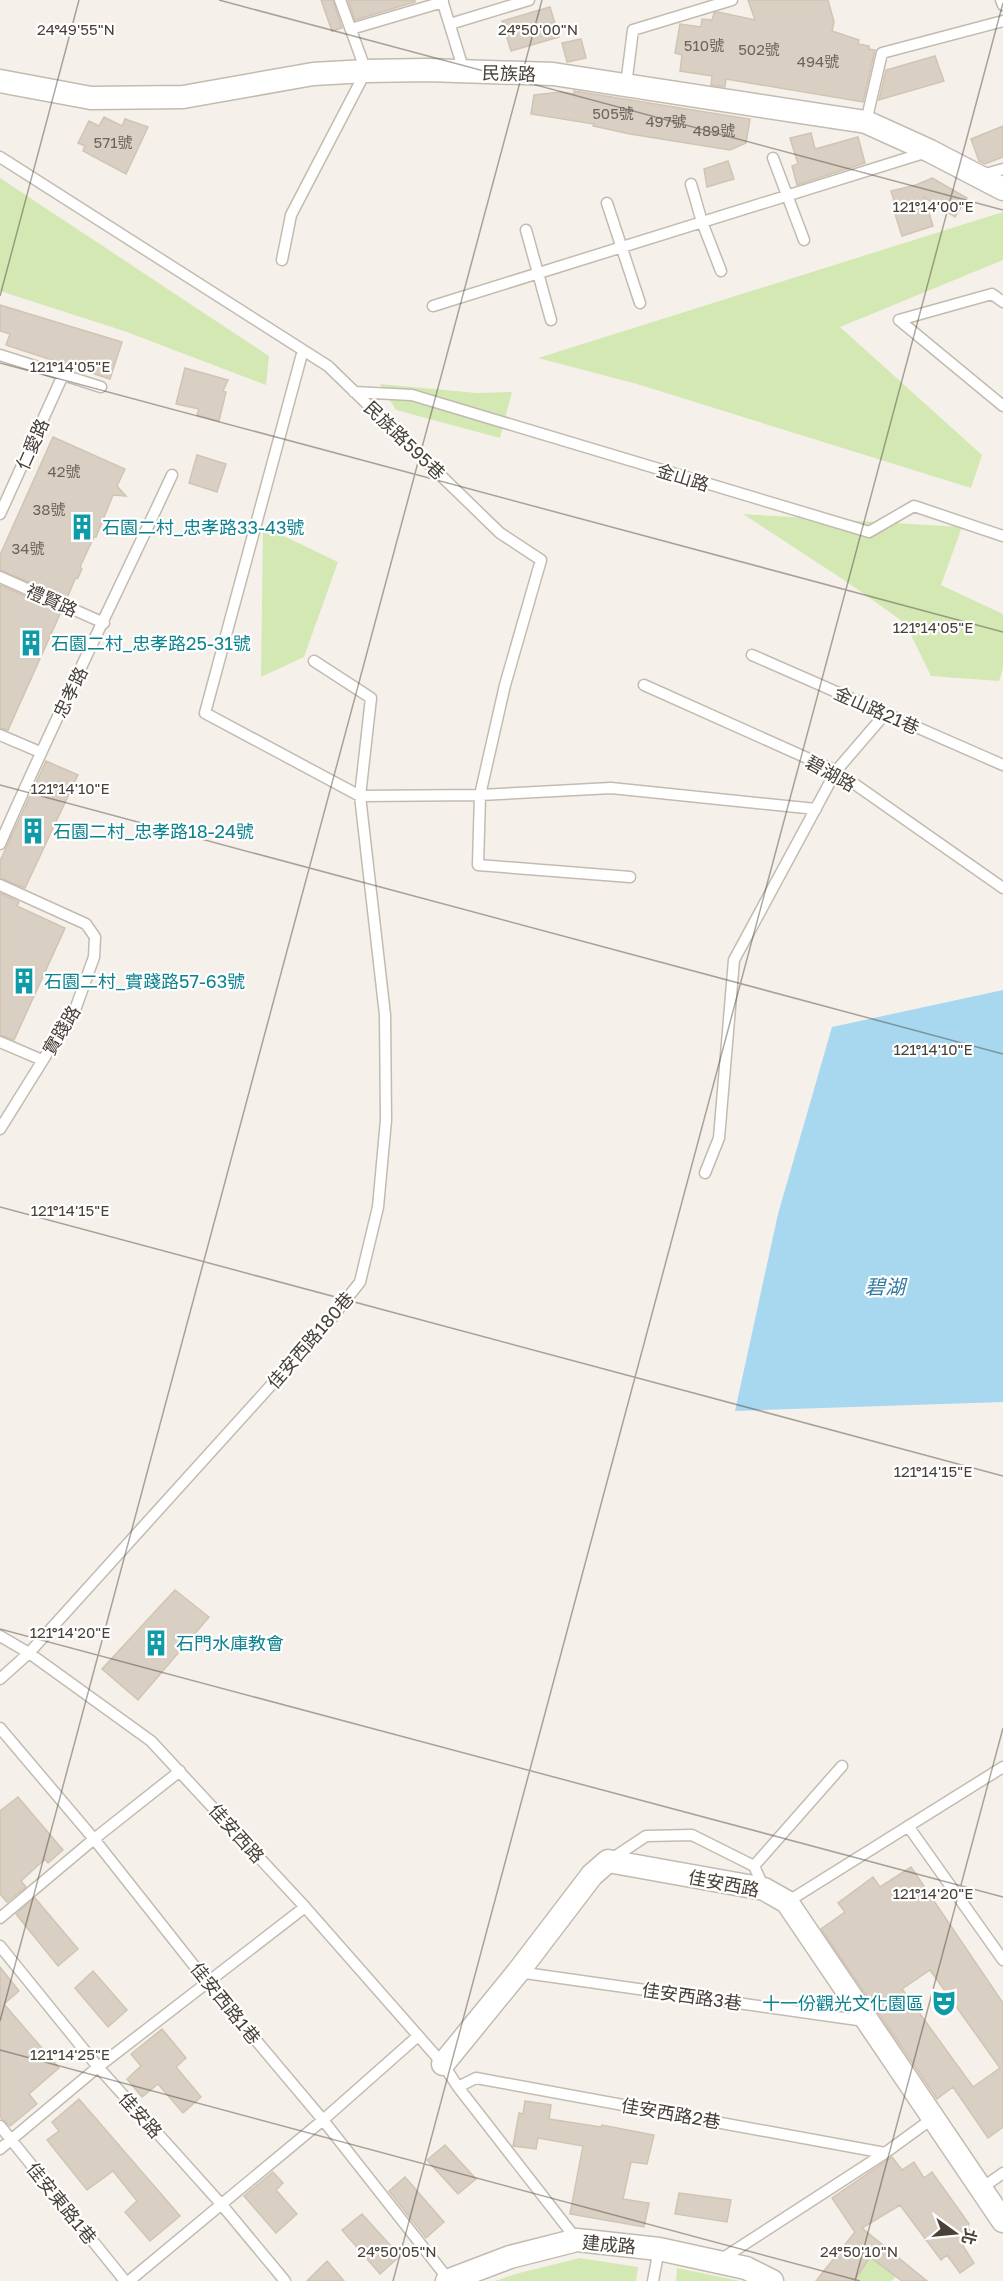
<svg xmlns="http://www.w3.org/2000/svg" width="1003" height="2281" viewBox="0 0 1003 2281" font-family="'Golos Text','Noto Sans TC',sans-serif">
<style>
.green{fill:#d4e8b4}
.water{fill:#a8d7f0}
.building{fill:#d9cfc3;stroke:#d1c4b3;stroke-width:1.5;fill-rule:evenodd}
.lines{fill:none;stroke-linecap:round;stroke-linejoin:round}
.service-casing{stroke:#c3bbb0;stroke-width:13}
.minor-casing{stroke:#c3bbb0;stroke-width:25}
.service{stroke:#fff;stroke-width:10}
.minor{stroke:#fff;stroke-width:22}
.ticks{fill:none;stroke:#494138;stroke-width:1.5;stroke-opacity:0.45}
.labels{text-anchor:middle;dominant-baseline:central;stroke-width:4.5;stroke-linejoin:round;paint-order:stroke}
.number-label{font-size:15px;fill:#6d645b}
.street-label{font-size:18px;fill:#494138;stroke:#fff}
.culture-label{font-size:18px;fill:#0d838f;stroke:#fff;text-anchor:start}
.water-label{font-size:20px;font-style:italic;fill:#2f79a4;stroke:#fff}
.ticks-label{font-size:15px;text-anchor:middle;fill:#494138;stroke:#fff;stroke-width:4.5;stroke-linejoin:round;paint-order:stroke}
</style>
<rect width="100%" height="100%" fill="#f5f1ea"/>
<path class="green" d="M0,178L269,356L266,385L124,331L0,291Z
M1003,212V260L840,327L982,455L971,488L637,384L538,358Z
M380,384L477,393L512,392L500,438L396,410Z
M743,514L962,527L941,585L1003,614V668L999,681L931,676L905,623L847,582Z
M263,526L338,562L304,657L261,677Z
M870,2257L896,2276L892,2281H854Z
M580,2258L638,2267L636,2281H495L515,2274Z
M677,2268L740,2281H676Z"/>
<path class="water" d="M1003,990V1402L735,1411L778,1214L832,1027Z"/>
<path class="building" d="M321,0H333L342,28L332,31Z
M348,0H415V2L355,20Z
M748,0H828L834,22L832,31L859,40L858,44L869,46V49L875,50L863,102L726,79L725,87L711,85L712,76L680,71L682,55L675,53L680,24L701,27L702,19L712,20L714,13L718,12L755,20Z
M550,7L559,37L511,51L502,21Z
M581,39L586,58L567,62L562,43Z
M935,56L944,81L879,100L886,70Z
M574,91L750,119L746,143L730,150L630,134L593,126L594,124L531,114L534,95L561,92L575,94Z
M104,117L122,126L125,119L148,127L126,174L83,151L85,146L78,143L89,121L99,126Z
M1003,126V157L985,164L979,161L971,139Z
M811,133L815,149L858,137L865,163L797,185L792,166L798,164L790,138Z
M728,161L734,179L707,187L704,169Z
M932,178L967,198L955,217L924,197L933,226L902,236L895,214L898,213L891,191L916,185Z
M0,305L122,342L110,379L6,345L10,334L0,331Z
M185,368L228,380L223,391L226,392L219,421L197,415L199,409L176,404Z
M53,437L125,469L117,486L126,496L113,495L96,537H94L80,567L82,569L78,578L75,579L67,598L0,570V555Z
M197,455L226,464L217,492L189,483Z
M0,585L61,612L8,730L0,728Z
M46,761L78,775L25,888L0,878V861Z
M0,893L19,902L17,906L65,928L14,1040L0,1035Z
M175,1590L209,1617L138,1700L102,1669Z
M18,1797L63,1850L48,1863L45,1859L21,1881L26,1887L7,1902L0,1894V1811Z
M911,1867L1003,2003V2127L988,2138L953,2087L937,2099L821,1929L845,1912L838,1903L873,1877L880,1887ZM930,1970L1000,2068L973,2087L902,1989Z
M35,1898L78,1949L58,1966L16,1914Z
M0,1967L19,1991L4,2004L59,2068L29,2094L37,2104L10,2126L0,2117Z
M93,1971L127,2010L108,2027L75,1988Z
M162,2029L186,2058L176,2067L201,2097L183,2113L158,2084L142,2097L127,2079L141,2066L131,2054Z
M79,2099L180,2216L150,2241L125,2212L137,2201L113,2171L87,2190L47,2140L59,2131L52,2122Z
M525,2101L551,2105L549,2119L601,2127L602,2125L654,2135L647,2164L631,2162L623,2199L649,2203L644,2227L570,2214L583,2146L538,2138L536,2149L513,2146L519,2113L523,2114Z
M445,2145L476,2179L458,2194L427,2160Z
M892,2157L902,2170L914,2162L924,2178L932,2172L969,2224L968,2228L974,2237L963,2246L974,2263L960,2273L947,2255L941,2260L900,2205L862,2228L927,2281H902L870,2257L854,2281H816L855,2232L832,2198Z
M273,2172L283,2183L276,2190L297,2214L276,2233L244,2196Z
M405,2177L444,2222L426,2238L389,2191Z
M679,2193L731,2200L727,2222L675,2214Z
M362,2214L400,2256L380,2274L342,2230Z
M327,2261L344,2281H307Z"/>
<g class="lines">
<g class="service-casing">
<path id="service" d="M442,0L464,71
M1001,0L1003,5
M450,24L529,0
M351,29L443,2
M626,85L633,30L732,0
M866,122L882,53L1003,21
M0,157L328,366L500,533L541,560L505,685L480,795L478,865L630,877
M773,158L804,240
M982,175L1003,169
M691,184L702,222L721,271
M607,203L640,303
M526,230L551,320
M282,260L291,215L366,71L340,0
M433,306L927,152
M899,320L1003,406
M899,320L992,294L1003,302
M303,350L205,713L360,796L480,795L611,788L816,809
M0,355L101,387
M354,392L412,395L869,532L914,506L1003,536
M0,514L63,375
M0,577L104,623
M752,655L1003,765
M644,685L836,771L1003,888
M0,735L40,752
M0,844C54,720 115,598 172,475
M0,885L86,924L95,937L94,957L76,1007L0,1129
M0,1042L42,1060
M705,1173L719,1138L734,960L836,771L885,714
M0,1636L29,1653L151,1741L305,1907L443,2064L458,2087L577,2240
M0,1679L29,1653L330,1320L360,1282L378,1207L386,1120L385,1015L360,796L371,698L314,661
M0,1728L94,1839L207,1982L323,2120L449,2280
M908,1826L1003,1960
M610,1860L646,1836L692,1835L754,1866L764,1888
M754,1866L842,1766
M787,1902L1003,1767
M0,1918L94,1839L180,1771
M0,1946L98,2067L222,2205L285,2281
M518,1972L865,2021
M458,2087L476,2078L885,2153
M0,2126L125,2281
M0,2149L98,2067L305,1907
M982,2188L1003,2173
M720,2260L885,2153L933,2118
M129,2281L323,2120L418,2036
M653,2281L659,2249"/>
</g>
<g class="minor-casing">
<path id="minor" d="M0,81L91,98L183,97L313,74L366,71L427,70L553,74L866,122L930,151L1003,189
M443,2064L518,1972L592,1875L608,1861L764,1889L787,1902L1003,2221
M447,2281L510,2257L577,2240L659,2249L746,2268L772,2281"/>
</g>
<use href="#service" class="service"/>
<use href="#minor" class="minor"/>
</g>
<path class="ticks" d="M219,0L1003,210M0,296L79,0M0,363L1003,632M0,785L1003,1054M0,1207L1003,1476M0,1629L1003,1897M0,2021L542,0M0,2050L860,2281M393,2281L1003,3M855,2281L1003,1728"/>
<defs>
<g id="building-bare" transform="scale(2.07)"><path d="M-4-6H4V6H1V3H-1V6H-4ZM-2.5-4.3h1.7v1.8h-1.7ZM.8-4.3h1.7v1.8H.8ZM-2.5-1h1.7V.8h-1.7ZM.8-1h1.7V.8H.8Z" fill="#0f9aa8" stroke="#fff" stroke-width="2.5" paint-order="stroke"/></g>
<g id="theatre-bare" transform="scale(2.07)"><path d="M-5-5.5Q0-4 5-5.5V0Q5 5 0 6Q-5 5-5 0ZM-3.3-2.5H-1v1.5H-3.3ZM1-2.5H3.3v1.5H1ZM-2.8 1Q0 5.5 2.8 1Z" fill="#0f9aa8" stroke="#fff" stroke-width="2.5" paint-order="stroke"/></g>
</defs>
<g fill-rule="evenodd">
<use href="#building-bare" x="82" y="527"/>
<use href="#building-bare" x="31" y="643"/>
<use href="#building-bare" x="33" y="831"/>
<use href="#building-bare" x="24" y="981"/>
<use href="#building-bare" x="156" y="1643"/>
<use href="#theatre-bare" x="944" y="2003"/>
</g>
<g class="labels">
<g class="number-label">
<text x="704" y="45">510號</text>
<text x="759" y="49">502號</text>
<text x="818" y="61">494號</text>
<text x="613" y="113">505號</text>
<text x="666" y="121">497號</text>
<text x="714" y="130">489號</text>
<text x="113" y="142">571號</text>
<text x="64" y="471">42號</text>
<text x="49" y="509">38號</text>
<text x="28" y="548">34號</text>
</g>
<g class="street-label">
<text transform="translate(509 73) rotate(2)">民族路</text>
<text transform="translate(405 440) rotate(44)">民族路595巷</text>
<text transform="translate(32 444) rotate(-66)">仁愛路</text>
<text transform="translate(683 477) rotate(17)">金山路</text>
<text transform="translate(52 600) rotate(24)">禮賢路</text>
<text transform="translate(70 692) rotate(-64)">忠孝路</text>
<text transform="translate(877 710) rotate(24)">金山路21巷</text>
<text transform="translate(831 773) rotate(29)">碧湖路</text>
<text transform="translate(61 1030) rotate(-59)">實踐路</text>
<text transform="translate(310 1340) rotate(-49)">佳安西路180巷</text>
<text transform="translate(237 1833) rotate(48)">佳安西路</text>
<text transform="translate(724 1883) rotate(11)">佳安西路</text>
<text transform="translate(692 1996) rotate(8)">佳安西路3巷</text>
<text transform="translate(226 2003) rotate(51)">佳安西路1巷</text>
<text transform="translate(671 2113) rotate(10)">佳安西路2巷</text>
<text transform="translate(141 2115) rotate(48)">佳安路</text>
<text transform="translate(62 2203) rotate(51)">佳安東路1巷</text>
<text transform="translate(609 2244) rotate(5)">建成路</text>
</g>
<g class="culture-label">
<text x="102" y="527">石園二村_忠孝路33-43號</text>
<text x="51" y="643">石園二村_忠孝路25-31號</text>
<text x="53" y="831">石園二村_忠孝路18-24號</text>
<text x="44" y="981">石園二村_實踐路57-63號</text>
<text x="176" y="1643">石門水庫教會</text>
<text x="924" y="2003" text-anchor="end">十一份觀光文化園區</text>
</g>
<g class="water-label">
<text x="885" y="1286">碧湖</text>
</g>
</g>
<g class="ticks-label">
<text x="76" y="35">24°49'55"N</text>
<text x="538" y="35">24°50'00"N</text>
<text x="933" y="212">121°14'00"E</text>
<text x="70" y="372">121°14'05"E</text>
<text x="933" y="633">121°14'05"E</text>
<text x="70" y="794">121°14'10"E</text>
<text x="933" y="1055">121°14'10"E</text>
<text x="70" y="1216">121°14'15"E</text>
<text x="933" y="1477">121°14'15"E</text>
<text x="70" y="1638">121°14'20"E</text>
<text x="933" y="1899">121°14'20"E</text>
<text x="70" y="2060">121°14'25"E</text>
<text x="397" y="2257">24°50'05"N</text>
<text x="859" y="2257">24°50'10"N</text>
</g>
<g transform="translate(955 2233) rotate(105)" stroke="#ffffff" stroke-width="4.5" paint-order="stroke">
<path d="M0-4.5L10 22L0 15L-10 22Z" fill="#494138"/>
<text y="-9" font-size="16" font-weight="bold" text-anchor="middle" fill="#494138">北</text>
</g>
</svg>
